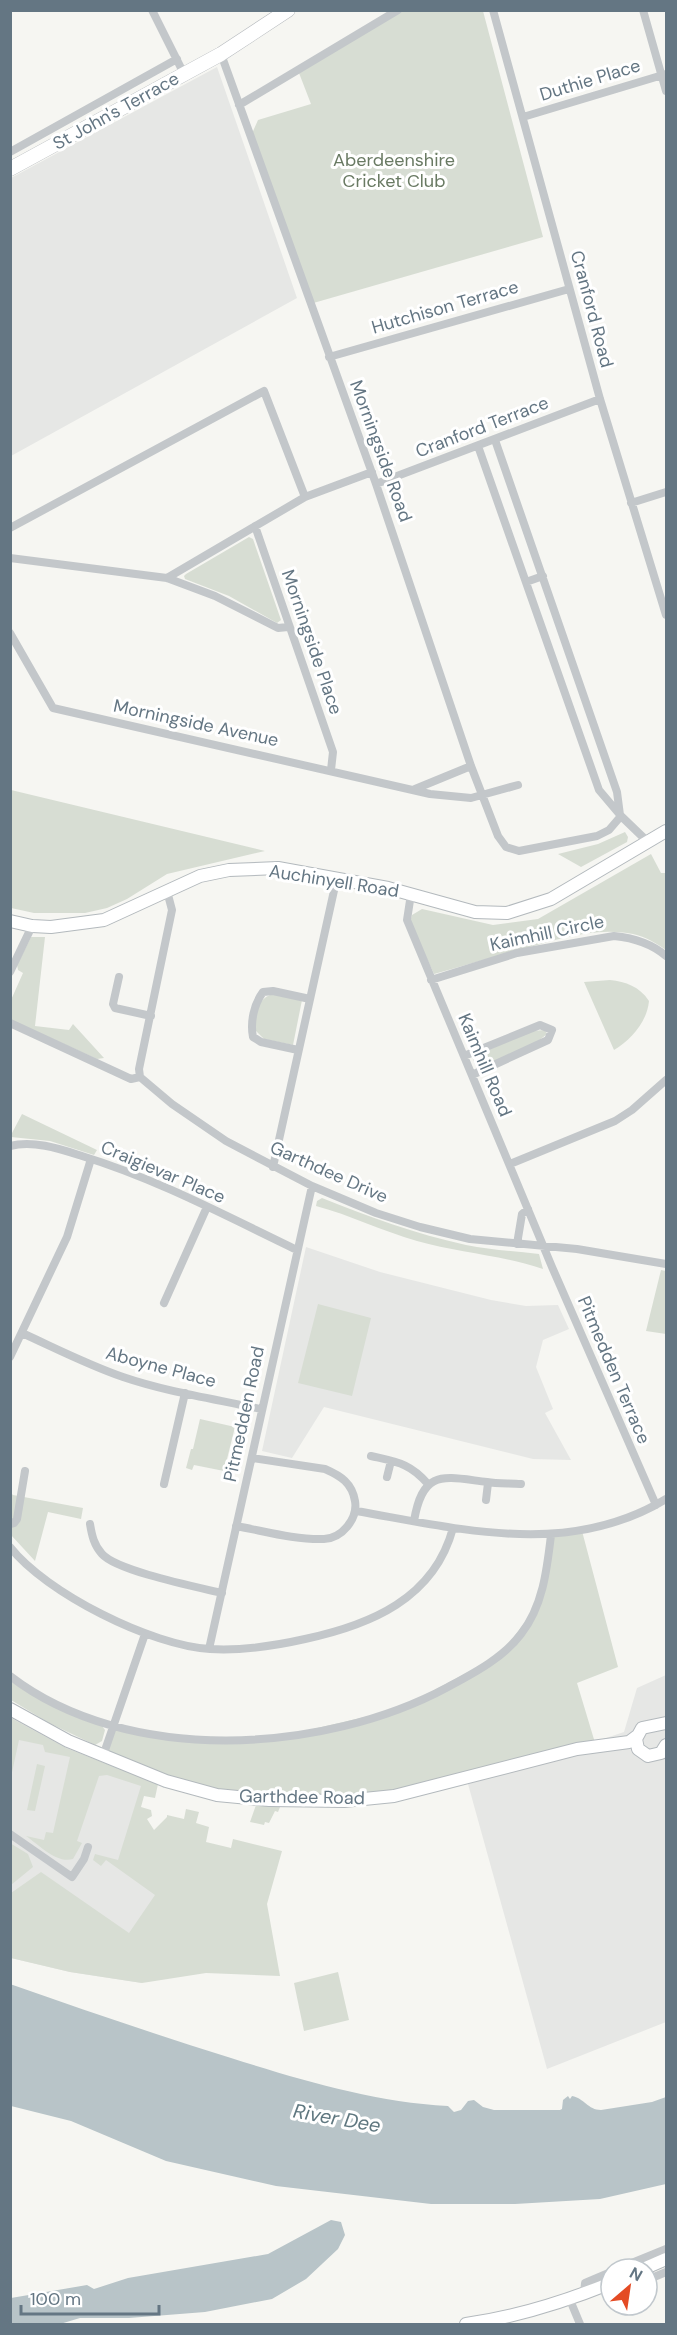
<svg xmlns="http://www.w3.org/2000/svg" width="677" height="2335" viewBox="0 0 677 2335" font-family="'DM Sans',sans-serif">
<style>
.built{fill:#e6e7e5}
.green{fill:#d7ddd3}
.water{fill:#b8c4c8}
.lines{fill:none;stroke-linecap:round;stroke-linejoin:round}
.secondary-casing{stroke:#b3b9bd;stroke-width:14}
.primary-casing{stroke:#b6babe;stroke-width:15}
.street{stroke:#c3c7ca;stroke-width:8}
.secondary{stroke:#fff;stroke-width:12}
.primary{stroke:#fff;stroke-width:14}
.labels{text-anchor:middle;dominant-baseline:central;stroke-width:6;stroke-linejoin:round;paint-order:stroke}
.street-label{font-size:18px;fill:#647683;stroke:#fff}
.park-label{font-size:18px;fill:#697a63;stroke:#fff}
.water-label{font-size:20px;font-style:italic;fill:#607880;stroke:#fff}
</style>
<rect width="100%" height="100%" fill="#f6f6f2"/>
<path class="built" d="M217,67L297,298L11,456V178Z
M306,1247L380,1272L491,1300L526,1306L558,1305L569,1329L543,1340L536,1367L553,1409L545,1413L571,1460L533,1459L324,1407L292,1458L262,1451Z
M666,1675V2022L547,2069L468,1784L624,1732L637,1688Z
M11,1718L66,1748L146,1780L122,1860L170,1888L142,1983L70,1972L11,1958Z"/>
<path class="green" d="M398,11H483L543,237L310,304L250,138L258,120L311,104L299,73Z
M249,537L253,539L281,620L277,623L229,596L185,579L184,576L186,574Z
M11,790L265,851L167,874L127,899L107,908L85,913H34L11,908Z
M625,832L628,837L627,842L581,867L558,854L598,844Z
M651,854L661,873H666V950C656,943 646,937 633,934C595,926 555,940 519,950C490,958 462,966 434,974L410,922L412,915L422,909L493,925L538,919Z
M31,937H45L35,1026L69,1030L73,1024L104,1058L97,1059L11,1020V1000L23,973L18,970L17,965Z
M610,980C626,982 639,986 649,1001C647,1022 631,1040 614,1050L584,982Z
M274,994L302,1000L293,1045L264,1039L256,1031C253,1017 258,996 274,994Z
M545,1030L547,1034L537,1042L477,1069L472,1057L532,1031Z
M22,1114L97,1150L94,1155L50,1141L11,1137V1132L12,1133Z
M322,1198C369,1217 416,1234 466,1245C490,1250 515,1251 539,1254L543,1269C502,1255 459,1253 417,1241C382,1231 350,1215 316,1206L317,1201Z
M661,1270L666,1271V1334L646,1331Z
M318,1304L371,1318L352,1396L298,1383Z
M200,1419L235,1427L224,1471L194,1465L192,1470L186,1468L191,1449H193Z
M10,1492L13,1495L83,1508L81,1519L48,1512L35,1561L11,1535Z
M582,1531L618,1667L577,1683L596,1746L394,1796L244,1798L103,1756L113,1725L165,1735L270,1739L399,1709L500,1655L535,1609L551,1535Z
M10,1681L50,1705L102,1726L105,1730L102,1741L95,1745L49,1723L11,1700Z
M11,1718L66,1748L158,1784L155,1798L144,1796L141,1807L151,1810L152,1816L147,1819L154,1830L167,1817V1815L184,1819L186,1809L199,1812L196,1823L209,1827L206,1842L231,1848L233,1839L282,1851L267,1904L280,1976L206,1973L142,1983L70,1972L11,1958V1893L41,1872L129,1933L155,1895L106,1860L101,1866L93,1860L95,1854L118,1860L141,1786L107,1775L99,1776L77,1841L82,1843L73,1859C57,1864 39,1845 26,1836L44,1840L46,1832L53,1833L70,1757L45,1752L43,1745L19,1740L11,1777Z
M37,1764L45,1766L35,1811L27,1810Z
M256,1805L280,1807L278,1812L275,1811L269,1823L265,1822L264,1825L250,1822Z
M10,1843L28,1854L33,1867L11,1885Z
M338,1972L349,2020L304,2031L294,1983Z"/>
<path class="water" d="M10,1984C84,2010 157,2035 231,2058C301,2080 374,2102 448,2106L454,2112L461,2110L468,2101L474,2100L483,2107L494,2110H560L562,2109L563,2100L568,2096L570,2099L572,2096C584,2098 588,2110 601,2110L652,2102L666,2097V2184L600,2199L515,2204H431L276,2186L166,2161L71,2121L11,2106Z
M331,2220L341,2222L345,2235L338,2249L306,2279L272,2299L205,2312L129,2318H80L60,2324H11V2298L87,2285L94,2289L128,2278L268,2254Z"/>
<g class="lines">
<g class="secondary-casing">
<path id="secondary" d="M10,921L32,926L51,927L104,920L200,876L229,870L278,868L388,888L475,912L507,913L551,899L666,831
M10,1709L68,1741L166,1781L217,1795L269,1800L344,1801L394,1796L577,1749L629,1742L637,1736
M666,1723L642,1728L636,1739L638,1749L648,1756L661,1753L666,1745
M643,2269L666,2259
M466,2324C517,2317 564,2302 611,2283"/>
</g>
<g class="primary-casing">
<path id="primary" d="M10,169L221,54L288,10"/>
</g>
<path class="street" d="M152,10L184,74
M493,10L600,399L666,615
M643,10L666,91
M221,54L376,484L471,766L498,836L506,847L519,851L597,836L609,830L621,816L648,842
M239,105L398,10
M523,117L666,74
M10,152L177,59
M329,357L569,289
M495,440L617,792L620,815
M478,446L599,790L621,816
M376,484L600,399
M631,503L666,492
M255,526L333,752L331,770
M10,528L264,391L305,497
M10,558L167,578L215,596L278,628L288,627
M167,578L305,497L372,472
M526,582L543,576
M10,633L53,708L430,794L471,798L518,785
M415,789L471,766
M411,894L407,920L552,1267L656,1505
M10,972L32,926
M119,977L113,1004L115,1008L151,1016
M431,980L517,953L614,936C634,938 651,943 666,956
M10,1023L131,1079L140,1077L172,1104L226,1141L312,1186L376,1213L420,1227L470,1239L577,1249L666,1264
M298,1050L261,1042L253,1037C250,1022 254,1004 263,992L273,991L310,999
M464,1056L540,1025L552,1030L548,1040L472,1075
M140,1077L139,1069L172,910L167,891
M10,1146C34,1140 60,1149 82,1156C157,1179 226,1216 297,1250
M510,1164L615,1121L632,1110L666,1080
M273,1167L337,877
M517,1244L522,1214L528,1209
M164,1303L207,1207
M22,1333C55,1348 88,1365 123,1377C167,1392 215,1399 261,1409
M10,1357L67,1237L91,1159
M371,1456C397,1462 410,1463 428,1484
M387,1477L391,1461
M164,1484L185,1393
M486,1500L488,1483
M356,1511C461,1529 569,1558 666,1499
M414,1521C423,1468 444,1477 487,1482C498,1484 510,1483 521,1484
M10,1524L14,1523L17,1519L25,1471
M90,1524C92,1536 94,1545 102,1554C117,1571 197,1587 222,1593
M236,1526C264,1531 295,1540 324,1539C342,1538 358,1519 355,1501C352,1483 341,1476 325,1469L252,1458
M10,1547C46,1593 152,1646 210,1649C242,1651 274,1646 305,1639C370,1625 434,1599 453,1528
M209,1649L312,1186
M10,1676C127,1766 324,1754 448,1687C474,1673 503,1658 521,1634C543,1606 547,1569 551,1535
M103,1756L145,1634
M10,1834L72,1877L84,1859L88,1847
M617,2269L666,2249
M647,2280L666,2272
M584,2294L585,2283L611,2272
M570,2300L580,2324"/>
<use href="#secondary" class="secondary"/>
<use href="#primary" class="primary"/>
</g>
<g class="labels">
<g class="street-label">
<text transform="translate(590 80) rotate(-17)">Duthie Place</text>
<text transform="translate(116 111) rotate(-29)">St John's Terrace</text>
<text transform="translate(445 307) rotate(-16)">Hutchison Terrace</text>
<text transform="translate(592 309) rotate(75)">Cranford Road</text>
<text transform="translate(482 427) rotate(-21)">Cranford Terrace</text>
<text transform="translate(381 451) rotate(70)">Morningside Road</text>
<text transform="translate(312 642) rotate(71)">Morningside Place</text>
<text transform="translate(196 723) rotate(12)">Morningside Avenue</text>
<text transform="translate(334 881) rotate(9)">Auchinyell Road</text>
<text transform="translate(547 933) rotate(-12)">Kaimhill Circle</text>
<text transform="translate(485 1065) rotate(67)">Kaimhill Road</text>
<text transform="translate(163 1172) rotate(23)">Craigievar Place</text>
<text transform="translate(329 1172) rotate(24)">Garthdee Drive</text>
<text transform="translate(161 1367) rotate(15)">Aboyne Place</text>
<text transform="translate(614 1370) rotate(67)">Pitmedden Terrace</text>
<text transform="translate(244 1414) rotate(-78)">Pitmedden Road</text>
<text transform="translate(302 1797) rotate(1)">Garthdee Road</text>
</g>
<g class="park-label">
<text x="394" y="160">Aberdeenshire<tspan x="394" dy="21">Cricket Club</tspan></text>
</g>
<g class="water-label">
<text transform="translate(337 2118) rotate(10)">River Dee</text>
</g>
</g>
<rect width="677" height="2335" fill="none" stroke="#647683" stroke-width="24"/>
<g transform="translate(629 2287) rotate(29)"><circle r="28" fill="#ffffff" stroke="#c1c8cd" stroke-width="1.5"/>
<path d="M0-4.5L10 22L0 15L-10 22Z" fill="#e44b24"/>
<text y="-9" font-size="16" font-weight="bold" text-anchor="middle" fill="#647683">N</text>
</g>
<path d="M21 2305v9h138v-9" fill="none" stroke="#647683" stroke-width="3"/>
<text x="30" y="2305" font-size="18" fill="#647683" stroke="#ffffff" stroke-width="4.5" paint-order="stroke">100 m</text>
</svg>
